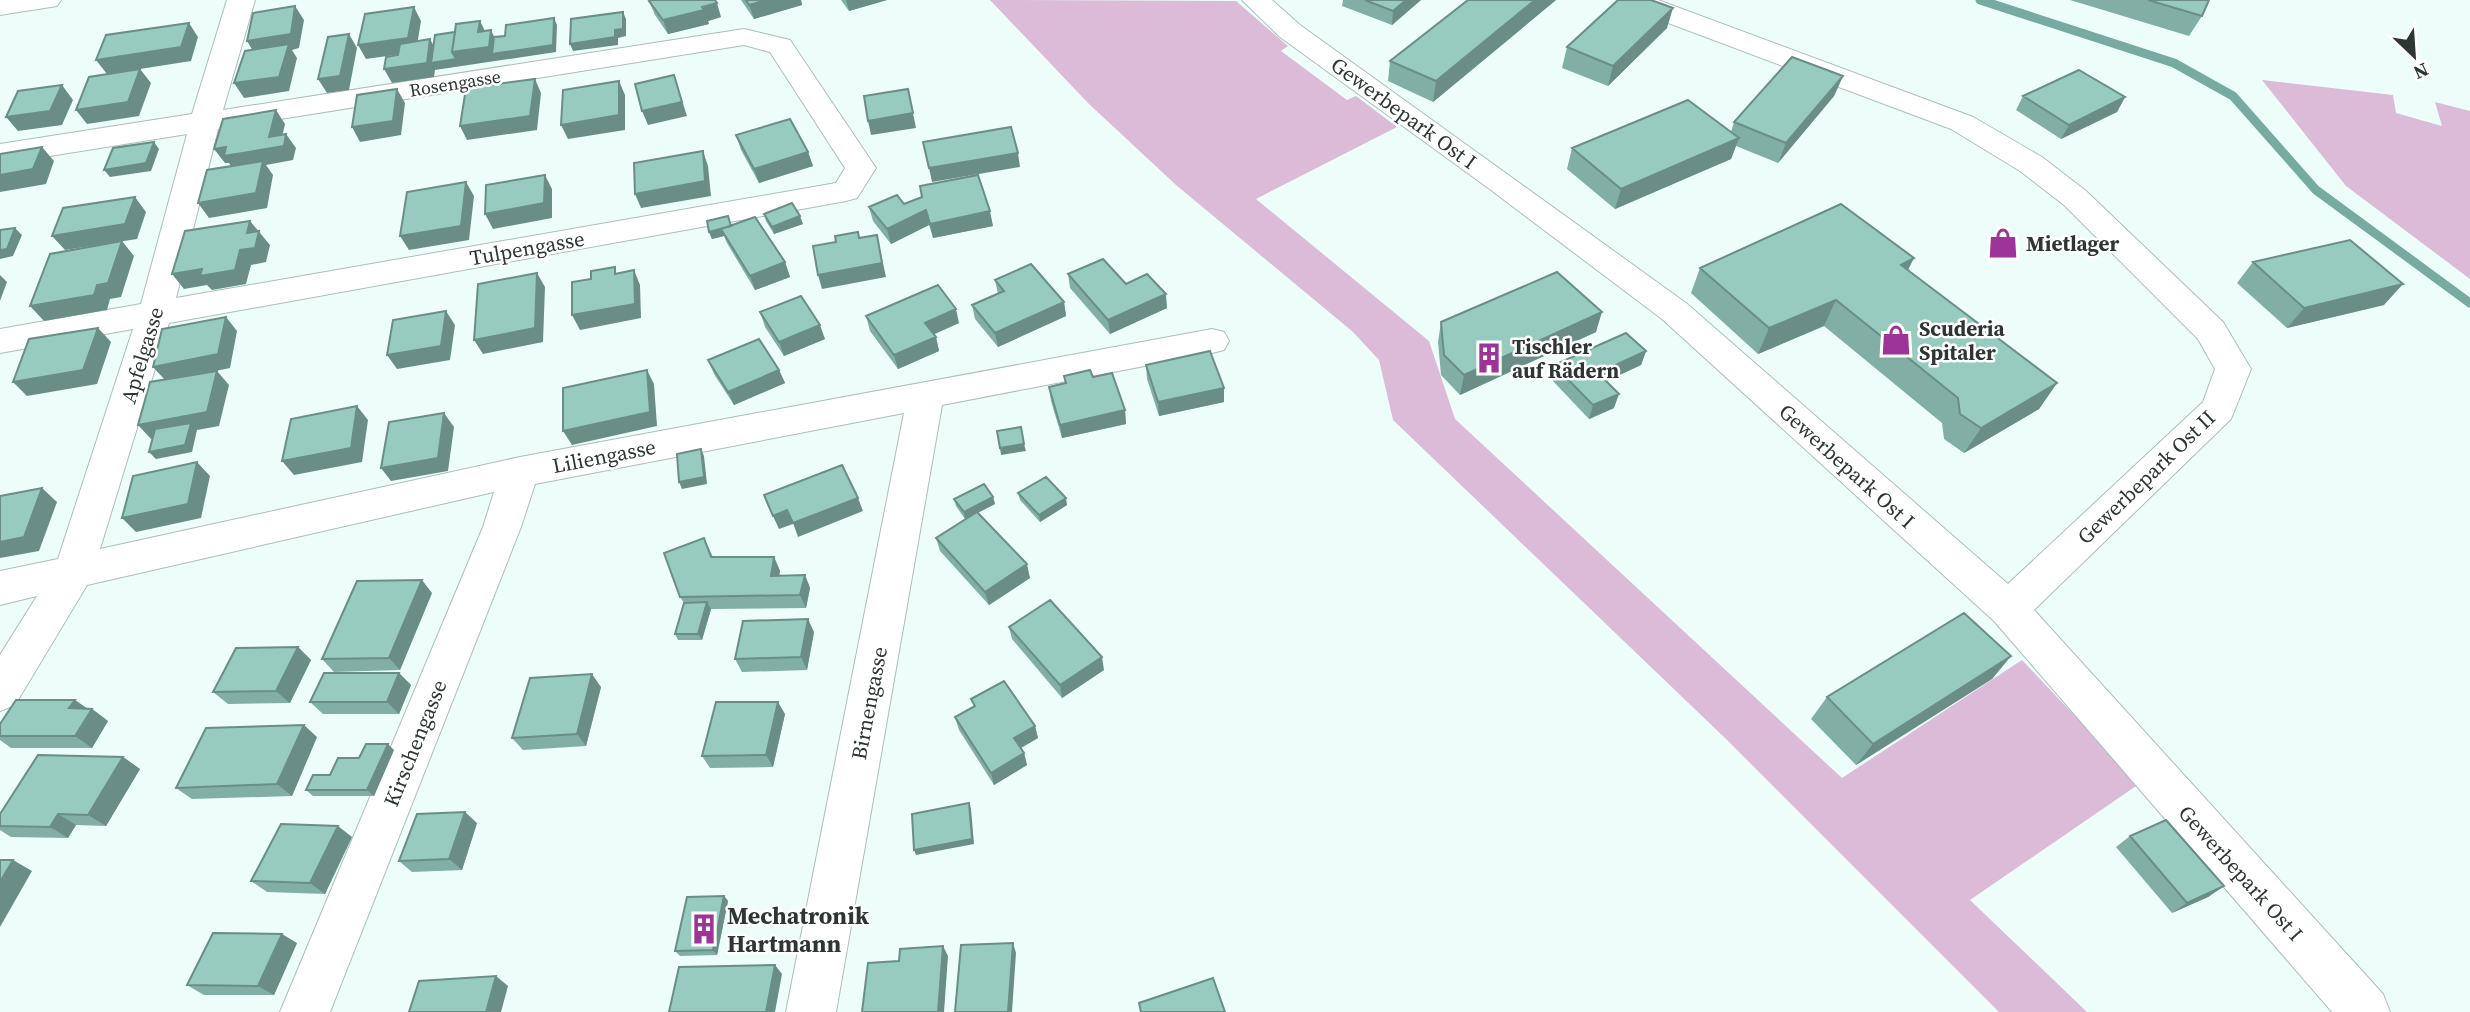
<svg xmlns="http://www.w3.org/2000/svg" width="2470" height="1012" viewBox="0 0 2470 1012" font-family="'Source Serif 4',serif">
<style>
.green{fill:#dbbbd7}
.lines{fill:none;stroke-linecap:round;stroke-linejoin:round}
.stream{stroke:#77aaa0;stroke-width:9}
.street-casing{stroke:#aabeba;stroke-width:2}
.primary-casing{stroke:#aabeba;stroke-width:2}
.street{fill:#fff;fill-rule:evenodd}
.primary{fill:#fff;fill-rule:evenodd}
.wall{fill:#82afa5}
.shaded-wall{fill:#6a8e86}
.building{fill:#97cbc0;stroke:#6a8e86;stroke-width:2}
.labels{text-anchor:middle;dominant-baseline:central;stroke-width:5;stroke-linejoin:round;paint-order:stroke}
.far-street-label{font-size:18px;fill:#2e3634;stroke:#fff}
.street-label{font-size:21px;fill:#2e3634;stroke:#fff}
.poi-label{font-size:21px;font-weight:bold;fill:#2e3634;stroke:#fff;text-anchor:start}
.near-poi-label{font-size:24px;font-weight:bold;fill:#2e3634;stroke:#fff;text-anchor:start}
</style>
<rect width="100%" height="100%" fill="#edfefa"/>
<path class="green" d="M990,0L1236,1L1288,46L1281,51L1347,100L1356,96L1397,127L1256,199L1429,341L1455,419L1842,778L2022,660L2139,784L1970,900L2087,1012H1999L1725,738L1393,420L1379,360L1353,332L1176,185L1088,103Z
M2262,80L2393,95L2396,113L2442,126L2435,102L2470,111V279L2346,186Z"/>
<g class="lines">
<path class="stream" d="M1980,0L2174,63L2233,96L2316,190L2470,303"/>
<g class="street-casing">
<path id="street" d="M227,0H255L223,110L744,29L790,40L876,168L857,198L846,201L169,323L100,549L520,457L1212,329L1224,332L1229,341L1224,350L1212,353L942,405L836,1012H786L904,413L535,484L521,527L330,1012H280L483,527L494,492L87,585L15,705L0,711V655L37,596L0,605V571L58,559L133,329L0,353V329L141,304L187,134L0,164V144L192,114ZM744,45L770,52L845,168L836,183L176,298L218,129Z
M1242,0H1272L1300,25L1686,303L2008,584L2203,402L2215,369L2198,339L2064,205L2020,171L1951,129L1623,6L1619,0H1658L1973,117L2042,157L2086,191L2223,322L2251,369L2231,419L2034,610L2383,994L2390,1012H2332L1994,621L1662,319L1491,190L1280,37Z"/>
</g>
<g class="primary-casing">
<path id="primary" d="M0,0H61L57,6L0,15Z"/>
</g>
<use href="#street" class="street"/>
<use href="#primary" class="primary"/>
</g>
<path class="wall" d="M741,0H801L802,5L754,19Z
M841,0H887L849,11Z
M1343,0H1421L1392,25L1342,6Z
M1468,0H1556L1433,102L1388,81L1390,61Z
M2070,0H2209L2202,16L2189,36Z
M649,1L721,17L708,21L709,24L668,34L655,15Z
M1667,28L1608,86L1562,68L1567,47Z
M1843,76L1834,96L1778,163L1736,146L1731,159L1615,209L1567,169L1572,148L1731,132L1734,122Z
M2023,96L2125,97L2117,112L2061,139L2016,110Z
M736,135L808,152L813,166L759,183L741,150Z
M904,204L993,226L933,238L929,225L891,244L873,221L869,207Z
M764,214L803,224L774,234L766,221Z
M732,225L785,262L790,277L755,290L727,243L724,236L712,239L709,232Z
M2253,262L2384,305L2287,328L2237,283Z
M1700,268L1908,270L2057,383L2039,409L1964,453L1944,439L1942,423L1824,326L1758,354L1691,293Z
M1068,274L1126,284L1167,308L1110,334L1070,288Z
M995,280L1064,302L1066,316L998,347L975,319L972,305L998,294Z
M760,312L825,339L784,356L765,327Z
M866,316L959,323L934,334L936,337L939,351L898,369L870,331Z
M1441,322L1596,332L1460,395L1441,375L1438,342Z
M1646,351L1641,365L1606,381L1614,408L1589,419L1551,379L1554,365Z
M708,360L779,370L785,383L734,405L714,374Z
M1146,365L1224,402L1159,416L1147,379Z
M1064,376L1093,377L1125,410L1126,424L1062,438L1051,401L1049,387L1065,383Z
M1018,493L1067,505L1040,522L1020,500Z
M993,497L995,504L978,513L1030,578L989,605L940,551L936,538L965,519L956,506L954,499Z
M704,538L713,557H774L780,571L779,576L805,575L810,588L806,608L711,609L702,640H678L675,634L684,603L680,597Z
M432,593L400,670L334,672L322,659Z
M1009,627L1104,670L1062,698L1012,639Z
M814,632L807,670L742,672L735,659Z
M298,647L311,660L290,703L228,704L213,692Z
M2011,656L1992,679L1856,765L1811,719L1827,697Z
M399,673L411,685L399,714H323L310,702Z
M601,687L586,746L523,750L512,738Z
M971,699L1035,726L1038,738L1021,748L1024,753L1027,765L994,785L959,730L955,717L974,707Z
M87,709H92L108,721L92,748H11L0,740V724Z
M785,714L773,767L710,768L702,756Z
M317,737L292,796L192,799L176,788Z
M394,750L374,796H313L306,790L359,758Z
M123,757L140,769L106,826L76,825L68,838L11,837L0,830V814Z
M477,823L462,870L412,872L399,861Z
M2130,836L2224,886L2208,897L2172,913L2116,847Z
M352,837L325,894L267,892L251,881Z
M724,896L728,901L717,955L680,956L675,951Z
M297,943L274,995H204L187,985Z"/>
<path class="shaded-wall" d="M767,0H801L802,5L754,19L749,5Z
M846,0H887L849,11Z
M1406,0H1421L1392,25L1393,11Z
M1535,0H1556L1433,102L1436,81Z
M717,3L721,17L708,21L709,24L668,34L663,20Z
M295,6L304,20L299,48L292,50L297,58L289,91L244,98L234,83L256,56L247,41Z
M414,7L421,21L416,52L366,59L358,45Z
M1673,8L1667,28L1608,86L1613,66Z
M623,12L626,19V36L618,38V45L573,51L570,44L615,30Z
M554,18L557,25L556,52L435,70L434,77L392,83L384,69L430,39L438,54L452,52L463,39L491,30L498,45Z
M480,21L487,35L478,32Z
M189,23L198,37L191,61L140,69L151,83L139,116L87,124L76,110L107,74L96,60Z
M349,34L357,48L349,90L327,93L318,79Z
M674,75L687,116L648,125L642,111Z
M1843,76L1834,96L1778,163L1786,143Z
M535,79L541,93L537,130L467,140L460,126Z
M619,81L625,95V130L568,139L561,125Z
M62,85L73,100L62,125L18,131L6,117Z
M397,89L405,103L401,135L360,142L352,127Z
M908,89L916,128L871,135L868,121Z
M2125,97L2117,112L2061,139L2069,125Z
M276,110L285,124L280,146L286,134L296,148L293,160L266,165L273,175L267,208L209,218L198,203L234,170L229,163H225L214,149L269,137Z
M1739,138L1731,159L1615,209L1621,189Z
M154,142L159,149L151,171L110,177L104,170Z
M42,147L54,161L46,184L0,192V175Z
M703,151L708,166L711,196L641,208L635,194Z
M808,152L813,166L759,183L754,169Z
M1018,153L1020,167L932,182L929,168Z
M545,175L552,189V218L493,229L485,214Z
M466,182L474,196L469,240L409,250L400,236Z
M135,197L146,212L137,239L65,250L52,236Z
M926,210L929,225L891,244L887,229Z
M990,211L993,226L933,238L930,224Z
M728,216L734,234L721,229L724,236L712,239L709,232Z
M800,216L803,224L774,234L772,227Z
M250,221L270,245L266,262L251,265L246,284L212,290L207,285L184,289L172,274L240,250L247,233Z
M15,228L22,235L13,256L0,259V250Z
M877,235L886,277L822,289L818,275Z
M122,241L134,256L121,297L110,299L107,310L44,321L30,306L97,285Z
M1914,258L1901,284V265Z
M785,262L790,277L755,290L750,276Z
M634,270L640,285L641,318L580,330L572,315Z
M537,273L545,287L543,342L483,354L474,340Z
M0,275L7,282L0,301Z
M2403,284L2384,305L2287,328L2304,308Z
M1166,294L1167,308L1110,334L1108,320Z
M1836,300L1824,326L1758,354L1769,328Z
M1064,302L1066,316L998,347L995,333Z
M956,309L959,323L928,337L925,323Z
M446,311L455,325L450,360L397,369L387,355Z
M1602,312L1596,332L1460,395L1464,375Z
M226,317L237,331L230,368L166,381L153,367Z
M820,325L825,339L784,356L779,342Z
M98,328L111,342L97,384L27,396L13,382Z
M936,337L939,351L898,369L894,355Z
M1646,351L1641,365L1594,387L1598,373Z
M647,370L654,384L657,426L572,445L563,431Z
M779,370L785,383L734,405L728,392Z
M217,371L229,385L219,426L197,430L192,452L156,459L149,452L189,432L151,439L138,425Z
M2057,383L2039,409L1964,453L1981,428Z
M1224,388V402L1159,416L1158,402Z
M1619,394L1614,408L1589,419L1593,405Z
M357,406L368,420L362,462L294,475L282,461Z
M1125,410L1126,424L1062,438L1060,425Z
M444,413L454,427L448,471L391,481L381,468Z
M1024,444L1026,451L1001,455L1000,448Z
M701,449L704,456L707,484L682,489L679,482Z
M197,462L210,476L201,518L136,532L122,518Z
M42,488L57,502L39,551L0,558V542Z
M993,497L995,504L965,519L964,512Z
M858,498L863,511L798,537L793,523Z
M1066,498L1067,505L1040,522L1039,515Z
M787,510L793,524L779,529L773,516Z
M774,557L780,571L777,589L771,576Z
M1027,564L1030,578L989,605L985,592Z
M805,575L810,588L806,608L800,595Z
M422,580L432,593L400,670L389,658Z
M707,602L711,609L702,640L698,634Z
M808,619L814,632L807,670L801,657Z
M298,647L311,660L290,703L276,691Z
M2011,656L1992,679L1856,765L1873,744Z
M1102,657L1104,670L1062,698L1060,685Z
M399,673L411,685L399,714L387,702Z
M592,674L601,687L586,746L577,734Z
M75,700L91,711L92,709L108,721L92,748L75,736L69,708Z
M778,702L785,714L773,767L766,755Z
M304,725L317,737L292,796L277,784Z
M1035,726L1038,738L1017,750L1014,738Z
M388,744L394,750L374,796L367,790Z
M1024,753L1027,765L994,785L991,773Z
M123,757L140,769L106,826L88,815Z
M969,803L971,809L974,844L916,855L914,850Z
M465,812L477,823L462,870L449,859Z
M58,814L76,825L68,838L50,827Z
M338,826L352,837L325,894L310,883Z
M13,860L32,871L0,927V882Z
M2224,886L2208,897L2172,913L2187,903Z
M724,896L728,901L717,955L713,950Z
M282,934L297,943L274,995L258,986Z
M1013,943L1016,953L1012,1012H1008Z
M943,946L948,956L944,1012H938Z
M775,965L782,974L775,1012H766Z
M496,976L508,986L501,1012H486Z"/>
<path class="building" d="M652,0H715L717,3L702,7L704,10L663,20L649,1Z
M746,0H767L749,5Z
M1365,0H1406L1393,11Z
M1468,0H1535L1436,81L1390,61Z
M1618,0H1651L1673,8L1613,66L1567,47Z
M2148,0H2209L2202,16Z
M295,6L291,34L247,41L253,13Z
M414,7L408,38L358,45L365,14Z
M623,12V29L615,30V37L570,44L571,19Z
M554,18L553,45L492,54L494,37L505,36L506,25Z
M480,21L478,32L491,30L489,47L452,52L456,24Z
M189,23L181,47L96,60L106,35Z
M455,32L452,52L456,59L431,63L435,35Z
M349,34L340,76L318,79L328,37Z
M430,39L427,63L384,69L386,57L398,55L400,44Z
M289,44L279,77L234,83L245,51Z
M1792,57L1843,76L1786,143L1734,122Z
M140,69L128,102L76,110L89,77Z
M2079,70L2125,97L2069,125L2023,96Z
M674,75L682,102L642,111L635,84Z
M535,79L530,116L460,126L466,88Z
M619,81V115L561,125L563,90Z
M62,85L50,111L6,117L18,91Z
M397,89L393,121L352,127L357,95Z
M908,89L913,113L868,121L864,96Z
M1688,100L1739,138L1621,189L1572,148Z
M276,110L269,137L286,134L284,146L224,156L226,147L214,149L223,119Z
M790,119L808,152L754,169L736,135Z
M1011,127L1018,153L929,168L923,142Z
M154,142L146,163L104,170L113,148Z
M42,147L33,169L0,175V154Z
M703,151L705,181L635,194L634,163Z
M263,161L256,193L198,203L207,170Z
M545,175L544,203L485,214L486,185Z
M978,175L990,211L930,224L926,210L887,229L869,207L897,195L904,204L922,197L920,186Z
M466,182L461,226L400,236L407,192Z
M135,197L125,224L52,236L63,208Z
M792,203L800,216L772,227L764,214Z
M1841,204L1914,258L1901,265L2057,383L1981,428L1960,414L1958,398L1836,300L1769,328L1700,268Z
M728,216L731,226L709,232L707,221Z
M755,217L785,262L750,276L721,229Z
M250,221L247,233L259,231L255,248L240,250L235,270L200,276L202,269L172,274L185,231Z
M15,228L7,249L0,250V230Z
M858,232L859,238L877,235L882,263L818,275L813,246L836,242L835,236Z
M2350,240L2403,284L2304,308L2253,262Z
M122,241L108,283L97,285L94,295L30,306L50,254Z
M1103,259L1126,284L1147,274L1166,294L1108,320L1068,274Z
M1031,264L1064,302L995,333L972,305L1004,291L995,280Z
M615,267V274L634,270L635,304L572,315V282L591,279V271Z
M1557,272L1602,312L1464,375L1444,355L1441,322Z
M537,273L535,328L474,340L478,284Z
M938,285L956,309L925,323L936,337L894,355L866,316Z
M801,296L820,325L779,342L760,312Z
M446,311L441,346L387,355L393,320Z
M226,317L218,354L153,367L162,329Z
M98,328L83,370L13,382L29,339Z
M1626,333L1646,351L1598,373L1619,394L1593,405L1554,365Z
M759,339L779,370L728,392L708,360Z
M1210,351L1224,388L1158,402L1146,365Z
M647,370L650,412L563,431V388Z
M1090,370L1093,377L1112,373L1125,410L1060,425L1049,387L1066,383L1064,376Z
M217,371L207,412L138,425L150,382Z
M357,406L351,448L282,461L291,419Z
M444,413L438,458L381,468L389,422Z
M191,423L185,445L149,452L155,429Z
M1021,427L1024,444L1000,448L997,431Z
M701,449L704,477L679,482L677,454Z
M197,462L188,504L122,518L133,476Z
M842,465L858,498L793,523L787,510L773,516L764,495Z
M1046,477L1066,498L1039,515L1018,493Z
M984,484L993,497L964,512L954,499Z
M42,488L24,537L0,542V496Z
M977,512L1027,564L985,592L936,538Z
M704,538L711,557H774L771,576L805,575L800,595L680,597L664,553Z
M422,580L389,658L322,659L357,581Z
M1050,600L1102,657L1060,685L1009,627Z
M707,602L698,634H675L684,603Z
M1964,613L2011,656L1873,744L1827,697Z
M808,619L801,657L735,659L743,621Z
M298,647L276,691L213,692L236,648Z
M324,673H399L387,702H310Z
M592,674L577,734L512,738L530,678Z
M1004,681L1035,726L1014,738L1024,753L991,773L955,717L975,706L971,699Z
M16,700H75L69,708L92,709L75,736H0V724Z
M716,702H778L766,755L702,756Z
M304,725L277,784L176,788L206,728Z
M366,744H388L367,790H306L313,775H330L338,758H359Z
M38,755L123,757L88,815L58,814L50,827L0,826V814Z
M969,803L972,839L914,850L912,814Z
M465,812L449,859L399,861L417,814Z
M2166,820L2224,886L2187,903L2130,836Z
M281,824L338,826L310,883L251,881Z
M0,860H13L0,882Z
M724,896L713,950L675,951L687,897Z
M213,933L282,934L258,986L187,985Z
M1013,943L1008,1012H955L961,945Z
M943,946L938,1012H862L868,963L899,961L900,949Z
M775,965L766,1012H669L679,967Z
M496,976L486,1012H409L419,981Z
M1213,978L1225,1012H1141L1139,1003Z"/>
<defs>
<g id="shop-bare" transform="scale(2.415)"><path d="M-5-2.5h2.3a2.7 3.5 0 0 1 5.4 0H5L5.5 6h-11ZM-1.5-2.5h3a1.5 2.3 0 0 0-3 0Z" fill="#9d3497" stroke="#fff" stroke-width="2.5" paint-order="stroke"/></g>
<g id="building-bare" transform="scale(2.415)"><path d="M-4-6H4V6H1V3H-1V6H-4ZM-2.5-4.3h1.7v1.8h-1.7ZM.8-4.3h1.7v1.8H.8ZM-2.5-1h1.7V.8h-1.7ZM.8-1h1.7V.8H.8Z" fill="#9d3497" stroke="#fff" stroke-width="2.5" paint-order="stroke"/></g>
</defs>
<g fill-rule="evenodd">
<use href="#shop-bare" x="2003" y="243"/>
<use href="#shop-bare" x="1896" y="340"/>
<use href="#building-bare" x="1489" y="358"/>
<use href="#building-bare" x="704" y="929"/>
</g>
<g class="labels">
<g class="far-street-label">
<text transform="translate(455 83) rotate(-9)">Rosengasse</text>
</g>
<g class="street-label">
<text transform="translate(1404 113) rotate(36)">Gewerbepark Ost I</text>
<text transform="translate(527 248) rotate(-10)">Tulpengasse</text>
<text transform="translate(142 355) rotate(-73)">Apfelgasse</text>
<text transform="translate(604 456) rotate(-11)">Liliengasse</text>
<text transform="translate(1847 466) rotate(42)">Gewerbepark Ost I</text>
<text transform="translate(2146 477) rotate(-44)">Gewerbepark Ost II</text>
<text transform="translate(869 703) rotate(-79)">Birnengasse</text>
<text transform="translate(415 743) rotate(-68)">Kirschengasse</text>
<text transform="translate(2241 873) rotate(48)">Gewerbepark Ost I</text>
</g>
<g class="poi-label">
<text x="2026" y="243">Mietlager</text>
<text x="1919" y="328">Scuderia<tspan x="1919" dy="24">Spitaler</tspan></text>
<text x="1512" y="346">Tischler<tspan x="1512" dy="24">auf Rädern</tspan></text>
</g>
<g class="near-poi-label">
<text x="727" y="915">Mechatronik<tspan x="727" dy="28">Hartmann</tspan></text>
</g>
</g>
<g transform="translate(2414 56) rotate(155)" stroke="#ffffff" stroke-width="5" paint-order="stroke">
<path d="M0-5L12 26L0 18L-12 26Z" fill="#2e3634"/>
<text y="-10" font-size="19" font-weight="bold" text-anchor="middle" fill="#2e3634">N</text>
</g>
</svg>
